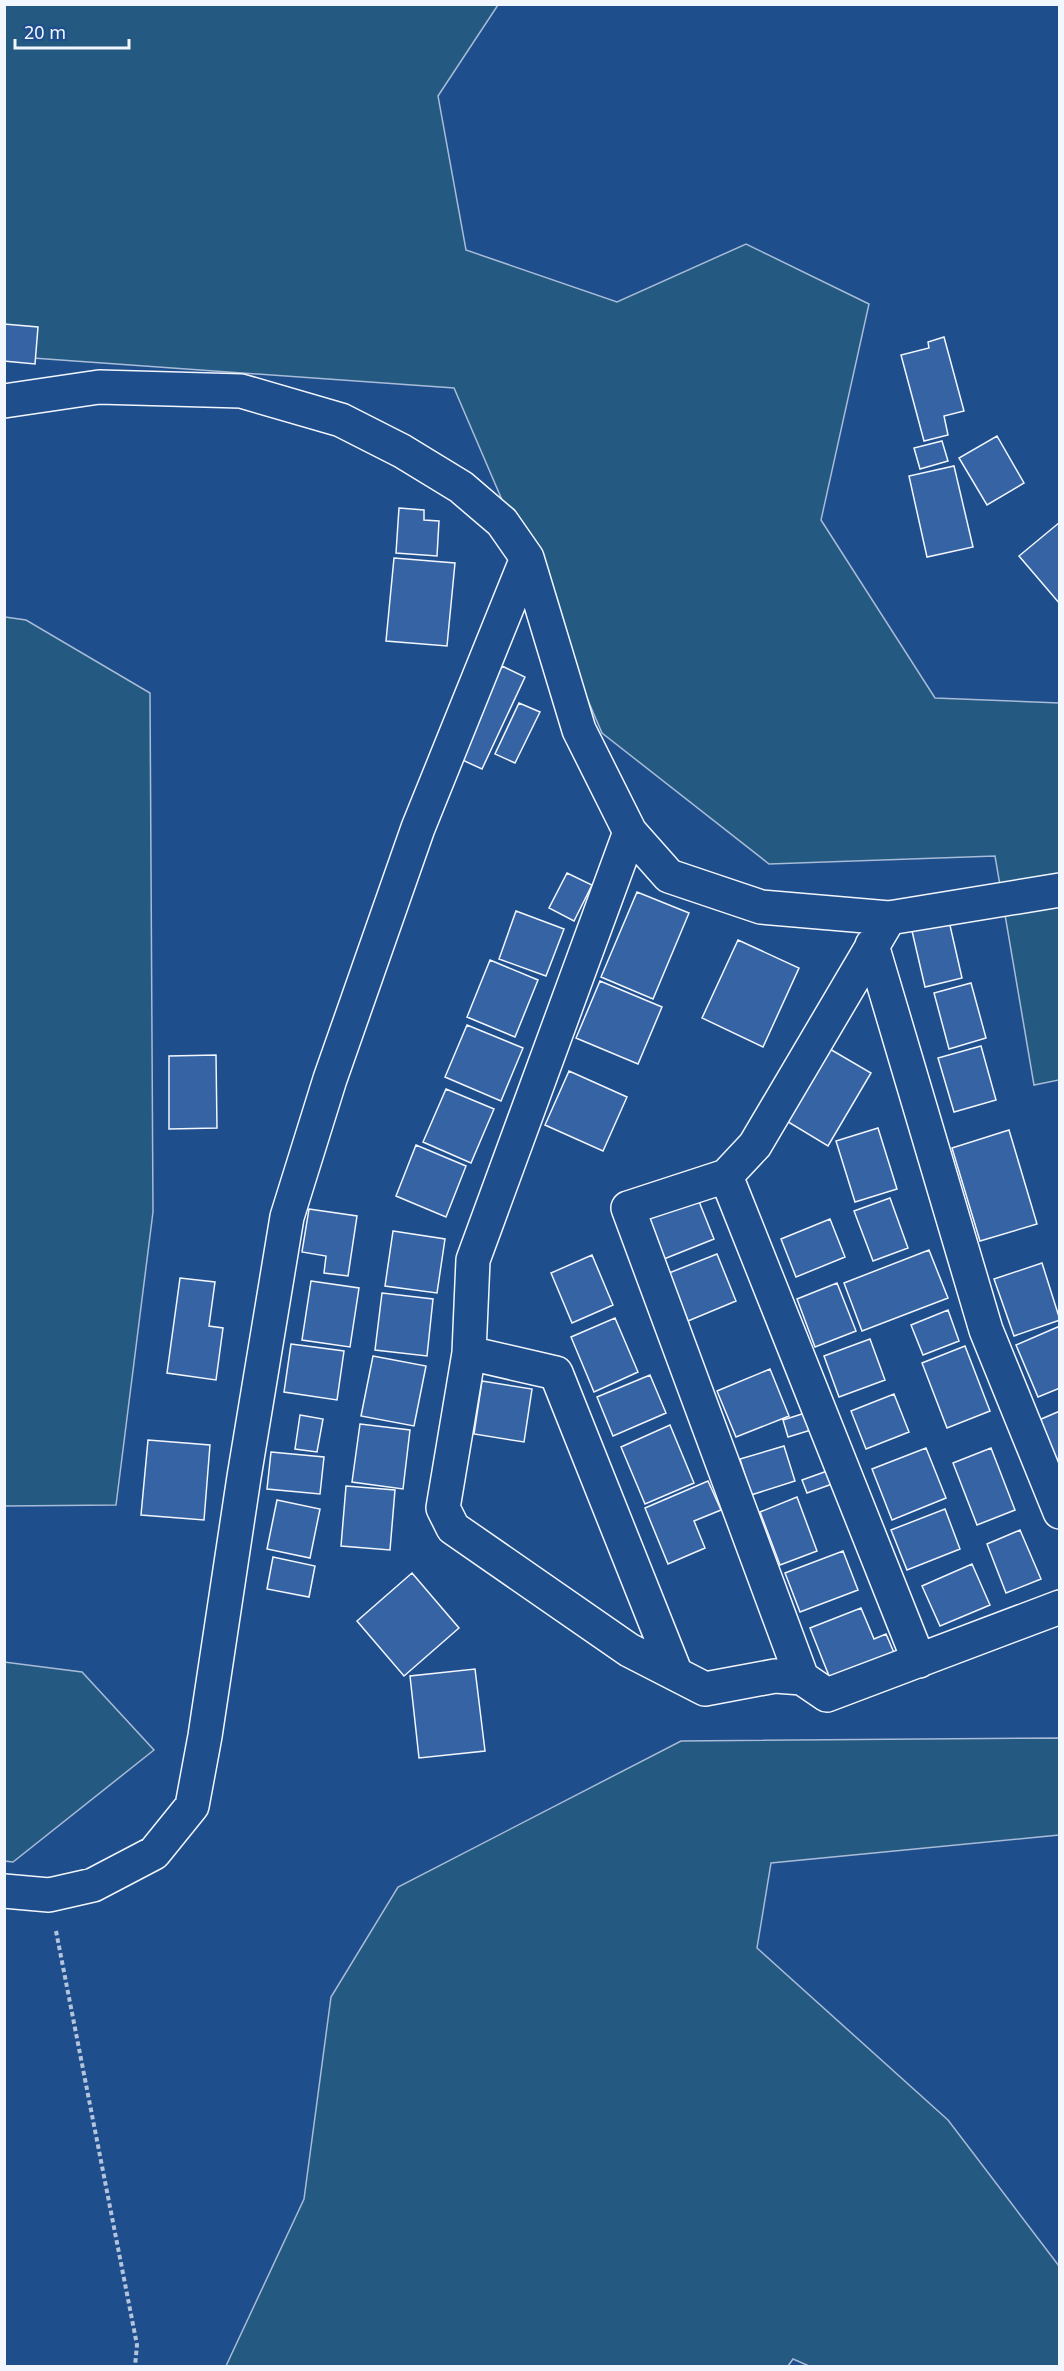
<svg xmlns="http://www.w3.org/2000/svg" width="1064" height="2371" viewBox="0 0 1064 2371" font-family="'Noto Sans',sans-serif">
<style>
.green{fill:#245a82;stroke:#a8bbd7;stroke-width:1.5}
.building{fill:#3563a3;stroke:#f2f6ff;stroke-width:1.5}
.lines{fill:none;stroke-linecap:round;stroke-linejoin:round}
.minor-casing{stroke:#f2f6ff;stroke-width:36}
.path{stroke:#b3c4dc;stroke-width:4;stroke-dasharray:4.5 3;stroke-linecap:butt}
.minor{stroke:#1f4e8c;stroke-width:33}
</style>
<rect width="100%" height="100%" fill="#1f4e8c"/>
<path class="green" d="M4,5H498L438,96L466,250L617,302L746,244L869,304L821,520L935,698L1059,703V1080L1034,1085L995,856L769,864L602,733L454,388L5,356Z
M5,617L26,620L150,693L153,1212L116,1505L5,1506Z
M4,1662L82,1672L154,1750L13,1862L4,1861Z
M1059,1738V1835L771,1863L757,1948L948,2120L1059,2266V2366H809L793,2359L788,2366H226L304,2199L331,1997L398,1887L681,1741Z"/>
<path class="building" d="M4,324L38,327L35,364L4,361Z
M944,337L964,411L944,416L948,435L924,441L901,355L929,348L928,342Z
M997,436L1024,483L987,505L959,458Z
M942,441L948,461L920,469L914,448Z
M954,466L973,547L927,557L909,476Z
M399,508L424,510V520L439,521L437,556L396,553Z
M1060,522V604L1019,556Z
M394,558L455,563L447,646L386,641Z
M502,666L525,677L482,769L458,758Z
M519,703L540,712L515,763L495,754Z
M567,873L592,885L574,921L549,908Z
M637,892L689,913L653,999L601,977Z
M516,911L564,929L546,976L499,959Z
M949,921L962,978L925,987L912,931Z
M738,940L799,968L763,1047L702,1018Z
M490,960L538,980L515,1037L467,1017Z
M600,981L662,1007L638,1064L576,1038Z
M971,983L986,1038L949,1049L934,993Z
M467,1025L523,1048L501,1101L445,1077Z
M823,1045L871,1073L828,1146L780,1117Z
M981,1046L996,1100L954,1112L938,1058Z
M216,1055L217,1128L169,1129V1056Z
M569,1071L627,1097L603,1151L545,1125Z
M446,1089L494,1109L471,1163L423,1142Z
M878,1128L897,1189L855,1202L836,1141Z
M1009,1130L1037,1224L980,1241L952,1148Z
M416,1145L466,1166L446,1217L396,1196Z
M890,1198L908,1248L873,1261L854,1211Z
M698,1199L714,1239L664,1259L648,1219Z
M309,1209L357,1216L348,1276L324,1273L326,1256L302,1252Z
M830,1219L845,1257L796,1277L781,1239Z
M393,1231L445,1239L437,1293L385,1286Z
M929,1250L948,1298L862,1331L844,1283Z
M717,1254L736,1301L688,1321L669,1273Z
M592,1255L613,1305L572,1323L551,1273Z
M1042,1263L1060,1320L1014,1336L994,1279Z
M180,1278L215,1282L209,1326L223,1328L216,1380L167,1373Z
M311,1281L359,1288L350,1347L302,1340Z
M837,1283L856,1331L815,1347L797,1299Z
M382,1293L433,1299L427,1356L375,1350Z
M948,1310L959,1341L923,1355L911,1325Z
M615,1318L638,1372L594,1392L571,1337Z
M1060,1326V1388L1038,1397L1016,1345Z
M870,1339L885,1380L839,1397L824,1356Z
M291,1344L344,1351L337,1400L284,1392Z
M965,1346L990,1411L947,1428L922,1363Z
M373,1356L426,1366L414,1426L361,1416Z
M770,1369L789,1416L736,1437L717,1391Z
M650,1375L666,1413L613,1436L597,1397Z
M482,1381L532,1389L524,1442L474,1434Z
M894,1394L909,1432L866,1449L851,1411Z
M1060,1411V1467L1039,1420Z
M805,1413L811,1430L788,1437L783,1420Z
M300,1415L323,1419L317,1452L295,1449Z
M360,1424L410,1430L403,1489L352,1482Z
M670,1425L694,1483L645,1504L621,1447Z
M148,1440L210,1445L204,1520L141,1515Z
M784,1446L795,1481L751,1495L740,1459Z
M926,1448L946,1498L892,1520L872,1469Z
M991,1448L1015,1510L977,1525L953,1463Z
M271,1452L324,1457L320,1494L267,1489Z
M830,1470L835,1483L807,1493L802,1480Z
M708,1481L721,1510L694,1521L705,1548L668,1564L645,1508Z
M346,1486L395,1490L390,1550L341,1546Z
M797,1497L817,1551L780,1565L760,1512Z
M277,1500L320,1509L310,1558L267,1549Z
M945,1509L960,1549L907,1570L891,1530Z
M1020,1530L1041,1579L1006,1593L987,1544Z
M843,1551L858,1590L800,1612L785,1573Z
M273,1557L315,1566L309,1597L267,1589Z
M972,1564L990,1605L940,1626L922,1586Z
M412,1573L459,1628L404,1676L357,1621Z
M861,1608L874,1639L886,1634L895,1655L831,1681L810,1628Z
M475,1669L485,1751L419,1758L410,1676Z"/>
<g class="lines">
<g class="minor-casing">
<path id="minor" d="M4,401L99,387L241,391L341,420L402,451L461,487L502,522L527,558L579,730L630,832L669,876L761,907L889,918L1060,890
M630,832L473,1260L469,1353L443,1508L453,1528L629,1650L705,1689L775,1676L802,1678L827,1695L1060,1607
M872,945L986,1330L1060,1512
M726,1176L919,1661
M469,1353L556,1373L676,1674
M802,1678L628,1208L726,1176L755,1145L889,918
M4,1891L49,1895L93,1885L154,1853L192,1806L205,1736L244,1477L287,1217L330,1079L418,828L527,558"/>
</g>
<path class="path" d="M56,1931L137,2345L135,2366"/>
<use href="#minor" class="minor"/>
</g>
<rect width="1064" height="2371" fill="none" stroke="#f2f6ff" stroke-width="12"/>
<path d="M15 39v9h114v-9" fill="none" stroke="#f2f6ff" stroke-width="3"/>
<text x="24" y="39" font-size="18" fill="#f2f6ff" stroke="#1f4e8c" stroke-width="4.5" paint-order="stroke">20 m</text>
</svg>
